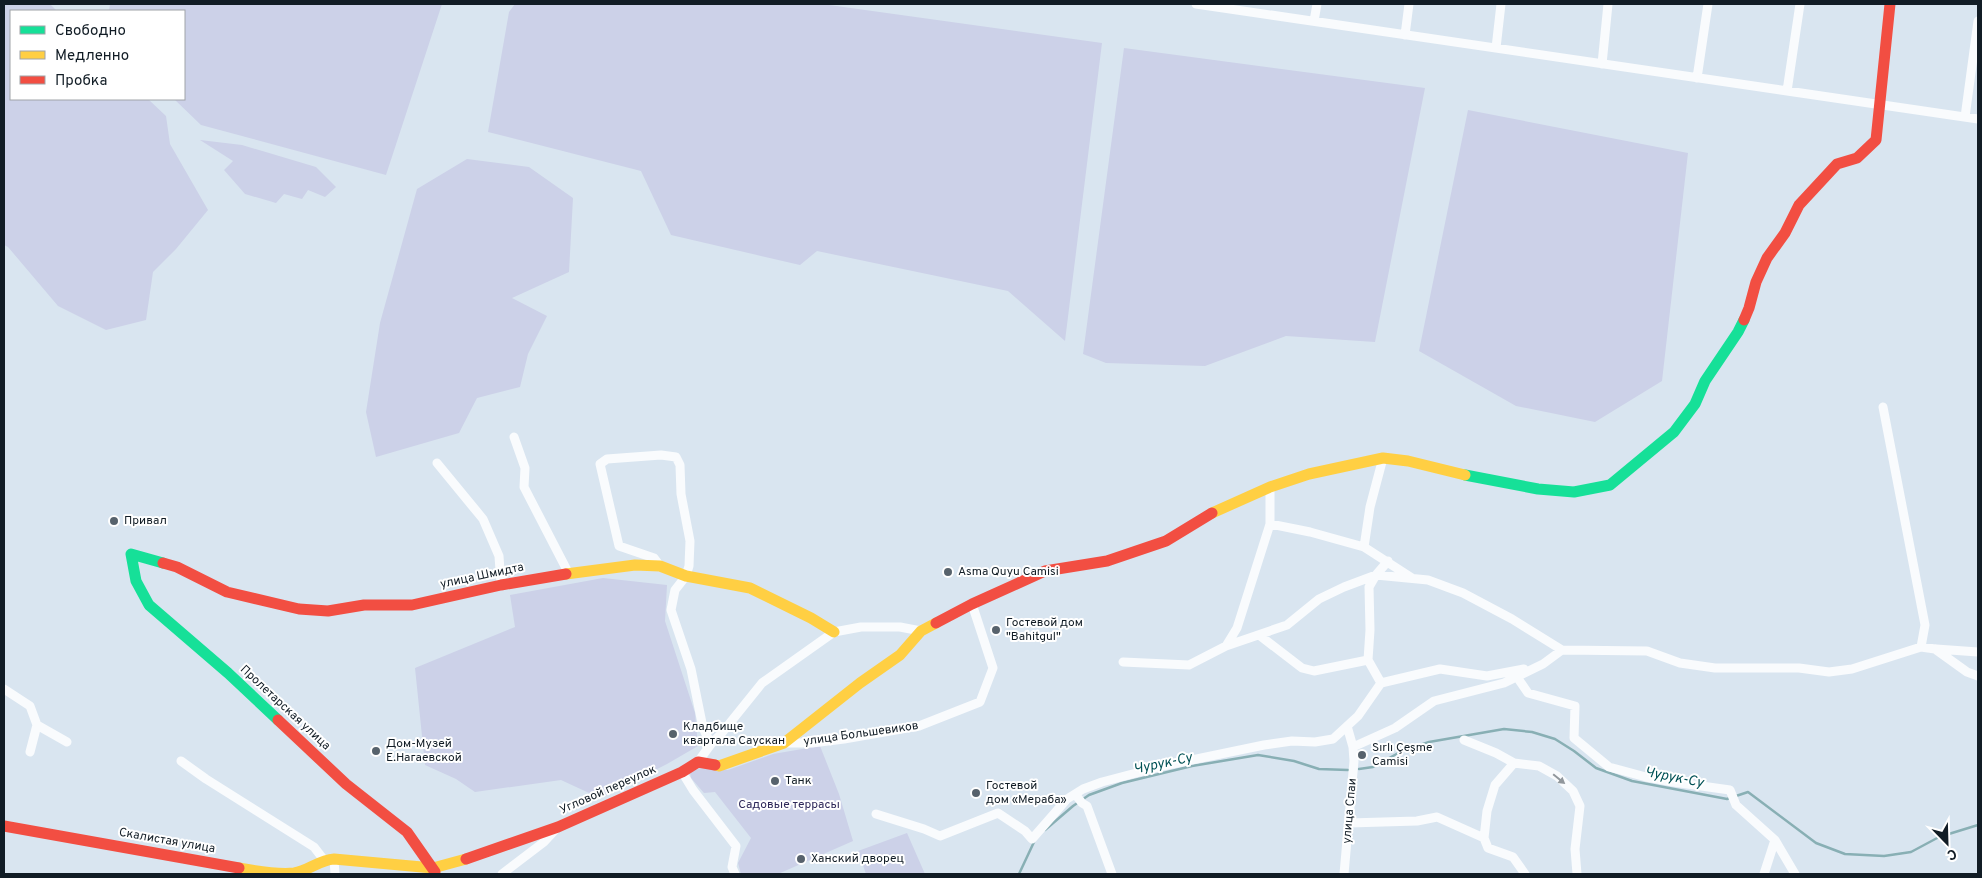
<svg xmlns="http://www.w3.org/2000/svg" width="1982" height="878" viewBox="0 0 1982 878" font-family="Overpass,sans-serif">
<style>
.green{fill:#ccd1e8}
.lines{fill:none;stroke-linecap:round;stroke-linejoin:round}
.stream{stroke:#88afb4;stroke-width:2.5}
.street{stroke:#f9fbfd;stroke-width:9}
.fast{stroke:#16e098;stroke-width:11}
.slow{stroke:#ffcf43;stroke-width:11}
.jam{stroke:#f24e42;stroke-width:11}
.oneway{fill:#91979c}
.poi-dot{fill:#57626c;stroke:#fff;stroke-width:2}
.labels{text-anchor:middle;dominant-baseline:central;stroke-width:4;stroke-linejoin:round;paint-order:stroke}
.poi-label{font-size:12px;fill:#111c25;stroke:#fff;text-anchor:start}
.street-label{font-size:12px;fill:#111c25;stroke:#fff}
.park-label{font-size:12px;fill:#2e2859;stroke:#fff}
.water-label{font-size:14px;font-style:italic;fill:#005155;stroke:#fff}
</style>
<rect width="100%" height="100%" fill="#d9e5f0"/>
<path class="green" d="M4,4H50L57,11H11V99H148L166,116L170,144L208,210L176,249L153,272L146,320L106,330L58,306L8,247L4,245Z
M110,4H442L386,175L201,125L174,99H184V11H109Z
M515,4H822L1102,43L1065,341L1008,291L817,251L800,265L671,235L641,171L488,132L509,12Z
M1124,48L1425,88L1375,342L1286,336L1205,366L1106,363L1083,354Z
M1468,110L1688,153L1662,381L1595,422L1516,406L1419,351Z
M200,140L242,145L316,167L336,187L325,197L308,190L302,199L284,194L276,203L245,194L224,170L233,161Z
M467,159L529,167L573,198L569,272L512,298L547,316L528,354L520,387L477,398L459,433L376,457L366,412L380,323L417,189Z
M603,578L667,585L665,621L695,713L698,746L667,764L600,798L561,780L475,792L456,779L425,765L415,668L515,627L510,595Z
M820,746L839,794L853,841L778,874H741L738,863L751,838L715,792L704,793L691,778L690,772L703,767L728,770L773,754Z
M907,833L925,874H866L858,851Z"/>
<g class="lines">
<path class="stream" d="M1359,769L1373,767L1402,751L1429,742L1504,729L1532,732L1555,739L1574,751L1596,768L1632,781L1727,799L1748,792L1816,843L1845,854L1884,856L1911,852L1939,837L1978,825
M1045,830L1073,806L1089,795L1122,783L1192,766L1258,755L1294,761L1319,769L1348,770
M1019,874L1034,842"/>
<path class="street" d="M1196,4L1978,119
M1314,21L1317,4
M1405,35L1409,4
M1496,48L1501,4
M1602,64L1608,4
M1697,78L1708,4
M1787,91L1800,4
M1965,117L1978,21
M1883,407L1925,625L1921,647
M514,437L525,468L524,487L569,574
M437,463L483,519L499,556L501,585
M1270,524L1310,532L1364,547L1412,578
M1364,547L1370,507L1383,458
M660,566L654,558L619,546L600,464L607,459L661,455L676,457L680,465L681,494L690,541L689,566L686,576L675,590L671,610L691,669L703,728L711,744
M1259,635L1302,668L1314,671L1368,660
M1226,646L1237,628L1270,524V487
M1936,649L1978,652
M1123,662L1189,665L1226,646L1287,625L1319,599L1344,587L1376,575L1428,580L1463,593L1512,619L1562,650
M1517,677L1528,693L1575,706L1574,738L1609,767L1646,777L1673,782L1730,790L1736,805L1775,840L1795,874
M1381,683L1440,669L1487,676L1524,669
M1381,683L1368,660L1370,630L1369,587L1376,575L1388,561
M4,689L30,706L37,725L30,752
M37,725L67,742
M1464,740L1496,753L1514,763L1539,766L1557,776L1573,791L1580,806L1575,849L1577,874
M784,743H812L844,739L919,726L980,702L993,668L972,604
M1353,747L1395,728L1434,701L1504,683L1543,664L1562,650L1647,651L1680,663L1715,668H1799L1829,672L1852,669L1921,647L1935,649L1967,672L1978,676
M181,761L206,779L314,847L324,860
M698,762L711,744L721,734L762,683L834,632L861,627H900L921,631
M682,772L693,790L736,846L732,867L735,874
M1075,794L1082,803L1087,806L1112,874
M876,814L924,829L940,836L998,813L1025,831L1032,839L1067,799L1083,789L1102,782L1163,766L1264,745L1292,741L1315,742L1333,739L1358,716L1381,683
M1349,823L1417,821L1437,817L1484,838L1488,848L1513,857L1525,874
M1484,838L1487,811L1495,785L1514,763
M334,859L335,874
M502,874L544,842L556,829
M1344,874L1354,761L1353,747L1347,726
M1764,874L1775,840"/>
<path class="fast" d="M1465,475L1538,489L1574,492L1610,485L1674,432L1695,404L1705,381L1738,332L1744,320
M163,563L131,554L136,581L149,605L228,673L278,720"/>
<path class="slow" d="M1212,513L1270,487L1309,474L1383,458L1408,461L1465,475
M566,574L635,565L660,566L686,576L750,588L811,618L834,632
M715,765L719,766L784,743L860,683L900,655L921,631L936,623
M239,868C256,871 276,875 294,873C308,871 319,860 334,859L433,868L466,859"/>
<path class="jam" d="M1744,320L1749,308L1756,282L1767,258L1785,233L1799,205L1837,164L1857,158L1876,140L1890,4
M163,563L177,567L227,592L299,609L328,611L364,605H412L501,585L566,574
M936,623L972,604L1045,571L1107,561L1166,541L1212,513
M278,720L346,784L407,832L435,872
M4,826L239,868
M466,859L558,827L682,772L698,762L715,765"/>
</g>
<defs><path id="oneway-solid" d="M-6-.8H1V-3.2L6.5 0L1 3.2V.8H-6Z" transform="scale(1.25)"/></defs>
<use class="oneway" href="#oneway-solid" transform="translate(1559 779) rotate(39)"/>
<g class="poi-dot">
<circle cx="114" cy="521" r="5"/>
<circle cx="948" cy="572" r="5"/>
<circle cx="996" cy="630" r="5"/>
<circle cx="673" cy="734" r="5"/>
<circle cx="376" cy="751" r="5"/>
<circle cx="1362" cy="755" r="5"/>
<circle cx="775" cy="781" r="5"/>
<circle cx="976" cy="793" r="5"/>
<circle cx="801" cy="859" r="5"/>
</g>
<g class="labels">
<g class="poi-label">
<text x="124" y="521">Привал</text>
<text x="958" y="572">Asma Quyu Camisi</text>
<text x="1006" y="623">Гостевой дом<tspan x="1006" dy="14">"Bahitgul"</tspan></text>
<text x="683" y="727">Кладбище<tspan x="683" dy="14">квартала Саускан</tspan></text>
<text x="386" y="744">Дом-Музей<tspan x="386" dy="14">Е.Нагаевской</tspan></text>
<text x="1372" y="748">Sırlı Çeşme<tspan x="1372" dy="14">Camisi</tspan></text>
<text x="785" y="781">Танк</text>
<text x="986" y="786">Гостевой<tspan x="986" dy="14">дом «Мераба»</tspan></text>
<text x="811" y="859">Ханский дворец</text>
</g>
<g class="street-label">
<text transform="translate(482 576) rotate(-12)">улица Шмидта</text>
<text transform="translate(285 708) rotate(43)">Пролетарская улица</text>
<text transform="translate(861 734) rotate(-8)">улица Большевиков</text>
<text transform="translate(608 790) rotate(-24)">Угловой переулок</text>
<text transform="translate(1350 811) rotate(-85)">улица Спаи</text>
<text transform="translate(167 841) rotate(10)">Скалистая улица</text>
</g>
<g class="park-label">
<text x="789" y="805">Садовые террасы</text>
</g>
<g class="water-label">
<text transform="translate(1163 764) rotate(-12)">Чурук-Су</text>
<text transform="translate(1674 778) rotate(11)">Чурук-Су</text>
</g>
</g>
<rect width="1982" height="878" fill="none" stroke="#111c25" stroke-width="10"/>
<rect x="10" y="10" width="175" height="90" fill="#ffffff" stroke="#a0a4a8"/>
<rect x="20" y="26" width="25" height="8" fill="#16e098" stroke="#a0a4a8"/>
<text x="55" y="35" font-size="15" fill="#111c25">Свободно</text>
<rect x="20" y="51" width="25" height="8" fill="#ffcf43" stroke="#a0a4a8"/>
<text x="55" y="60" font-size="15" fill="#111c25">Медленно</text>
<rect x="20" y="76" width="25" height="8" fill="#f24e42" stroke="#a0a4a8"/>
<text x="55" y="85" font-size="15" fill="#111c25">Пробка</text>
<g transform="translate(1947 843) rotate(157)" stroke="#ffffff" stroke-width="4" paint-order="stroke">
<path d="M0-4L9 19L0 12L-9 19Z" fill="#111c25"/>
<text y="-8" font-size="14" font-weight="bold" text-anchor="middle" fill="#111c25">С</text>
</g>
</svg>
